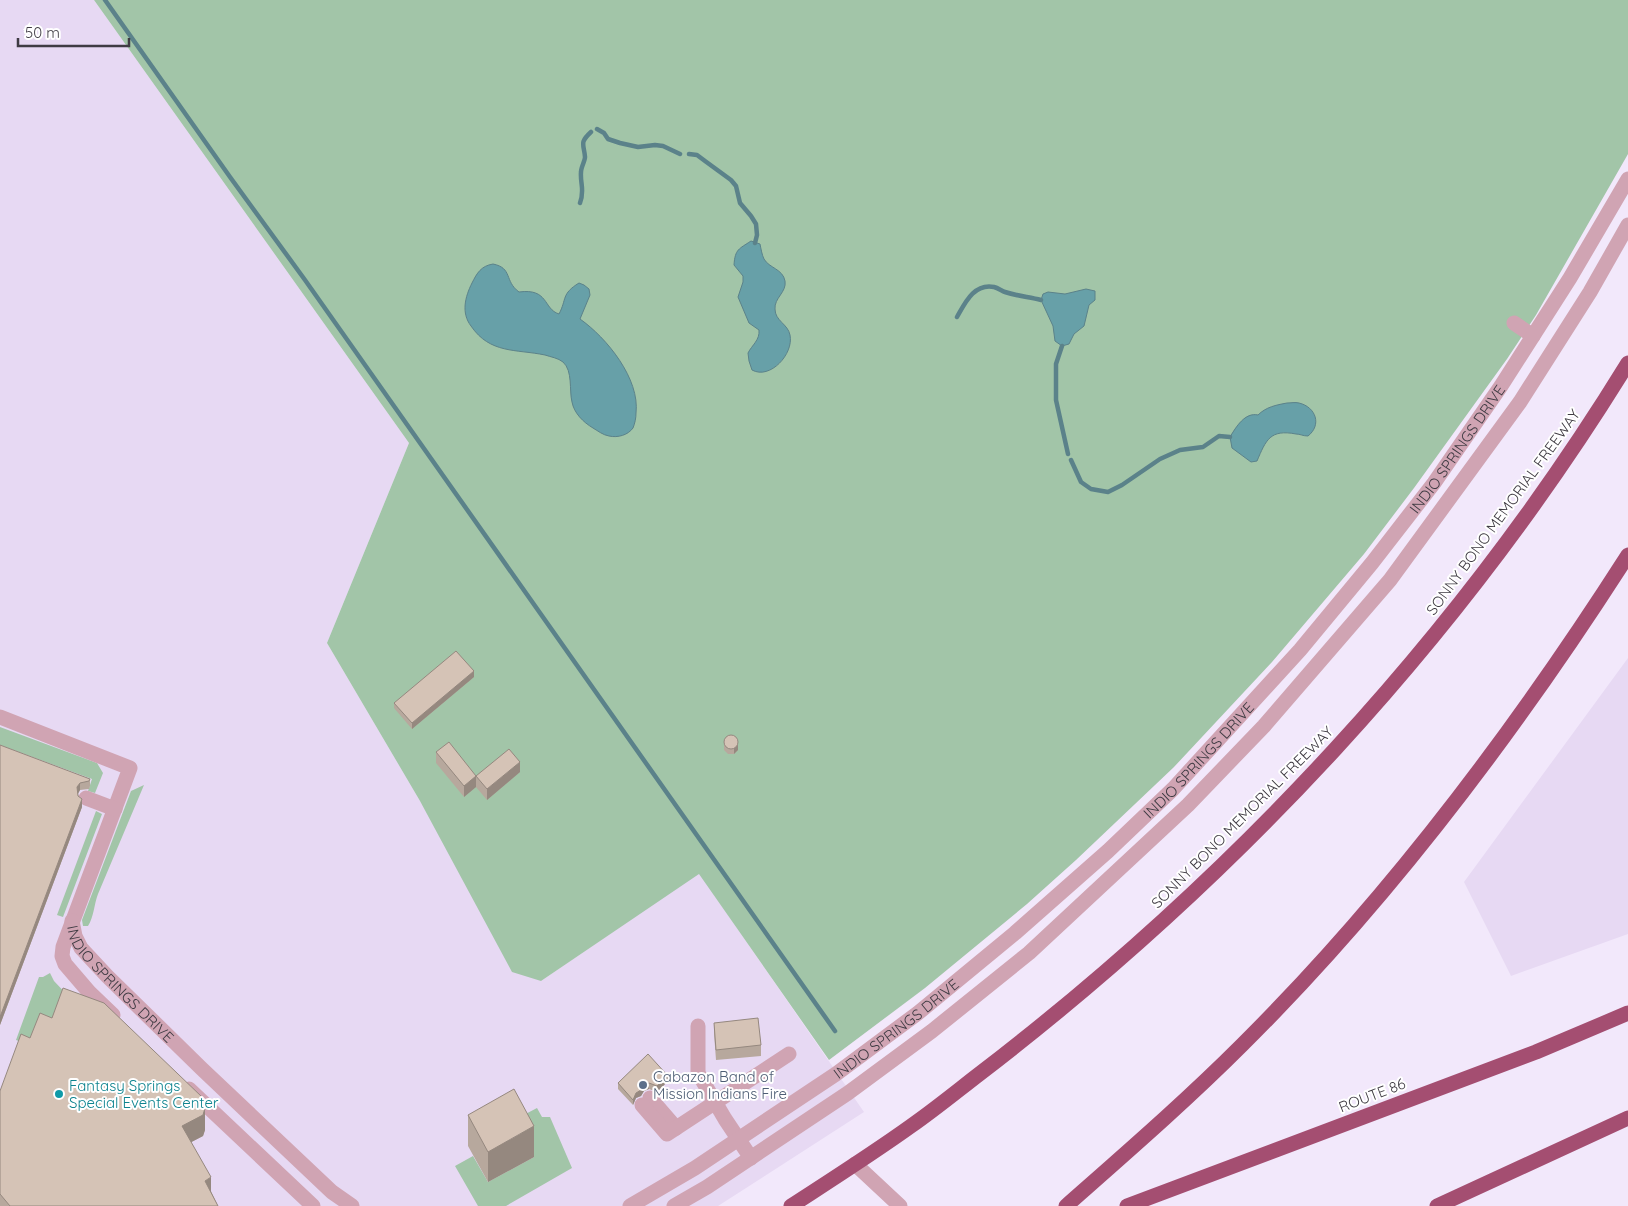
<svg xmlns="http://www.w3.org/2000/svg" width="1628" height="1206" viewBox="0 0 1628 1206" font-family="Quicksand,sans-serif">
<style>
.built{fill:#e7d9f3}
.green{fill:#a2c5a8}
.water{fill:#67a0a8;stroke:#5b828a}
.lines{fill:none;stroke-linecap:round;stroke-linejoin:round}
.stream{stroke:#5b828a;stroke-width:4.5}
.minor{stroke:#d0a4b3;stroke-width:15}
.highway{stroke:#a44e71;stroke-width:15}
.wall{fill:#b7a89d}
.shaded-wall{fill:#95887f}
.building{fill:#d5c3b6;stroke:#95887f}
.service-dot{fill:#5c6f8a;stroke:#fff;stroke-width:2}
.culture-dot{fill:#0f9aa8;stroke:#fff;stroke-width:2}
.labels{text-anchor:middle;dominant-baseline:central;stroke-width:4;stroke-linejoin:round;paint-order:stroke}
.street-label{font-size:15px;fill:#3f3b43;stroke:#fff}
.service-label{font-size:15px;fill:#4e5e75;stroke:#fff;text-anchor:start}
.culture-label{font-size:15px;fill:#0d838f;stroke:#fff;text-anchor:start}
</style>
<rect width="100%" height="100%" fill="#f2e8fb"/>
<path class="built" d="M0,0H94L409,443L327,643L420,801L541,981L699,873L864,1112L718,1206H0Z
M1628,658V934L1511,976L1464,882Z"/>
<path class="green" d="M94,0H1628V154L1536,315L1507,359L1414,488L1364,554L1272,662L1174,767L1076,860L1027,904L925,988L829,1060L699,874L541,981L512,972L420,801L327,643L409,443Z
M0,727L97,763L103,773L95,793L88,791L92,779L0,745Z
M144,785L98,894C94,904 94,917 88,926H83L82,920L131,791Z
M96,811L102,814L63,917L57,915Z
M50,973L54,981L90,1019L29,1045L16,1040L39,977H43Z
M537,1108L542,1117H550L572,1168L506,1206H478L455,1166L473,1156L488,1182L534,1157L514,1120Z"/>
<path class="water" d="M751,241L760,244C761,249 762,255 764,259C769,268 783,269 785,281C787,292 774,298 775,309C775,321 788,324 790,335C794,354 770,380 752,370L749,361L748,353C752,345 760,340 759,330L749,323L738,297L743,282V276L734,265C735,249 739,249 751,241Z
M493,264C513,268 504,281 519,292C549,288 543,309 559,314C567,299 561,294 579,283L584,285L589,289L590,295L580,319C607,338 640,379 636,413C636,418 635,423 633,428C628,435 618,438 609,436C603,435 598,431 593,428C583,422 574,413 572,402C569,390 573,371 563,362C558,358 551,357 545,355C516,349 490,354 471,326C461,313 465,297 472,283C477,273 481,266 493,264Z
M1086,289L1095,291V300L1089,305L1084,326L1074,334L1069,344L1062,346L1055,341L1053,326L1041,300L1043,294L1048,292L1065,294Z
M1287,403C1291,403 1295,402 1299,403C1316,407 1322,425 1308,436C1303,436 1300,434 1296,434C1270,429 1266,440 1257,461L1251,462L1232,448L1230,437C1236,427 1245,412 1258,415C1266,407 1276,405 1287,403Z"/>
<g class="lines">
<path class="stream" d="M105,0L230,177L305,280L835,1031
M597,129L604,133L608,139L620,143L638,147L655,145L663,146L680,154
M689,154L697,155L705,161L731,180L736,186L740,203L751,216L756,224L757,235L755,243
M580,203C585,190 580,184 581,172C581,167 585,161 585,157C584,144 579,143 591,132
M957,317C965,303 974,283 994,287C998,288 1002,291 1005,292C1017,296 1029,297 1041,300
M1062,346L1056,364V400L1068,454
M1071,460L1081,482L1091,489L1108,492L1122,485L1160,459L1180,450L1203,447L1219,436L1230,437"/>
<g class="minor">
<path d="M1514,323L1533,336"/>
<path d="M0,717L130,768L63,947L62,956L65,964L89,992L113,1015"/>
<path d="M86,798L115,809"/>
<path id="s1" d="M72,921L75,936L81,948L107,976L202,1069L332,1192L352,1206"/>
<path d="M698,1026V1073L725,1119L751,1158"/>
<path d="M189,1089L313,1206"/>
<path d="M650,1098L676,1128"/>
<path d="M642,1105L667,1134L789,1054"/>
<path d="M855,1164L900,1206"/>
<path id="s2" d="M630,1206L695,1168L836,1074L918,1013L1015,933L1108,851L1173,789L1300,650L1372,563L1434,483L1501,386L1570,278L1628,179"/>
<path d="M674,1206L707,1187L848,1093L932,1031L1029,953L1188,805L1264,726L1390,580L1520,402L1590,292L1628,225"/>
</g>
<path class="highway" d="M791,1206C831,1180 872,1154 911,1126C934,1110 956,1092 978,1075C1234,879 1459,638 1628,363
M1066,1206C1126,1153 1186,1101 1242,1045C1390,898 1516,730 1628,555
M1127,1206L1536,1052L1628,1013
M1437,1206L1628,1118"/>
</g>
<path class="wall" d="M474,677L412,729L394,708V703Z
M724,739L738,750L734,754H728L724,750Z
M0,745L90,779V786L89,789L80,790L78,794L82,807L0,1025Z
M436,752L476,776L520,772L487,800L476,787L464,797L436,763Z
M714,1023L761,1045V1056L716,1060L714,1033Z
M668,1081L657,1092L649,1089L644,1091L641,1096L636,1098L633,1105L618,1089V1083Z
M0,1091L202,1103L205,1130L203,1136L191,1142L211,1191L218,1206H0Z
M468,1115L534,1157L488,1182L468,1146Z"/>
<path class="shaded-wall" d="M474,671V677L412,729V723Z
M738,744V750L734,754V748Z
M520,762V772L487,800V789Z
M476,776V787L464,797V786Z
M80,783V790L77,795V787Z
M82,799V807L0,1025V1017Z
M668,1076V1081L657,1092V1086Z
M649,1083V1089L644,1091L641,1096L636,1098L633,1105V1100L636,1093L644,1085Z
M202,1097V1115L205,1108V1130L203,1136L182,1147V1126Z
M534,1126V1157L488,1182V1152Z
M211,1177V1198L205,1181Z"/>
<path class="building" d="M456,651L474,671L412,723L394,703Z
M724 742a7 7 0 1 1 14 0a7 7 0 1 1-14 0Z
M449,742L476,776L464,786L436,752Z
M0,745L90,779L89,781L80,783L77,787L78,796L82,799L0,1017Z
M509,749L520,762L487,789L476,776Z
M63,988L104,1003L202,1097L201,1100L205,1108L203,1115L182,1126L211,1177L205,1181L218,1206H10L0,1194V1091L21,1034L30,1038L40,1013L52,1018Z
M758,1018L761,1045L716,1050L714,1023Z
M648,1054L668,1076L657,1086L649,1083L644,1085L641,1090L636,1093L633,1100L618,1083Z
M514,1089L534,1126L488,1152L468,1115Z"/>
<circle class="service-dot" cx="643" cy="1085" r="5"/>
<circle class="culture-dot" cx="59" cy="1094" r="5"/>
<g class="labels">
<g class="street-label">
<text stroke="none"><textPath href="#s2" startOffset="1130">INDIO SPRINGS DRIVE</textPath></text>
<text transform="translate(1503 512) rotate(-54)">SONNY BONO MEMORIAL FREEWAY</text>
<text stroke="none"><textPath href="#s2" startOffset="725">INDIO SPRINGS DRIVE</textPath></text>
<text transform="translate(1242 817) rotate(-45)">SONNY BONO MEMORIAL FREEWAY</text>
<text stroke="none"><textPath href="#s1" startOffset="81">INDIO SPRINGS DRIVE</textPath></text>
<text stroke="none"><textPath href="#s2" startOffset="320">INDIO SPRINGS DRIVE</textPath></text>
<text transform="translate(1372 1095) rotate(-21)">ROUTE 86</text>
</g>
<g class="service-label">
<text x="653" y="1076">Cabazon Band of<tspan x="653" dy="17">Mission Indians Fire</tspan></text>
</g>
<g class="culture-label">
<text x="69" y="1085">Fantasy Springs<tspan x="69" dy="17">Special Events Center</tspan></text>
</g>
</g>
<path d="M18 38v8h111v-8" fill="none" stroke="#3f3b43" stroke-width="2.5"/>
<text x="25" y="38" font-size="15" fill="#3f3b43" stroke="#ffffff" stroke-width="4" paint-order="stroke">50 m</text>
</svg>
